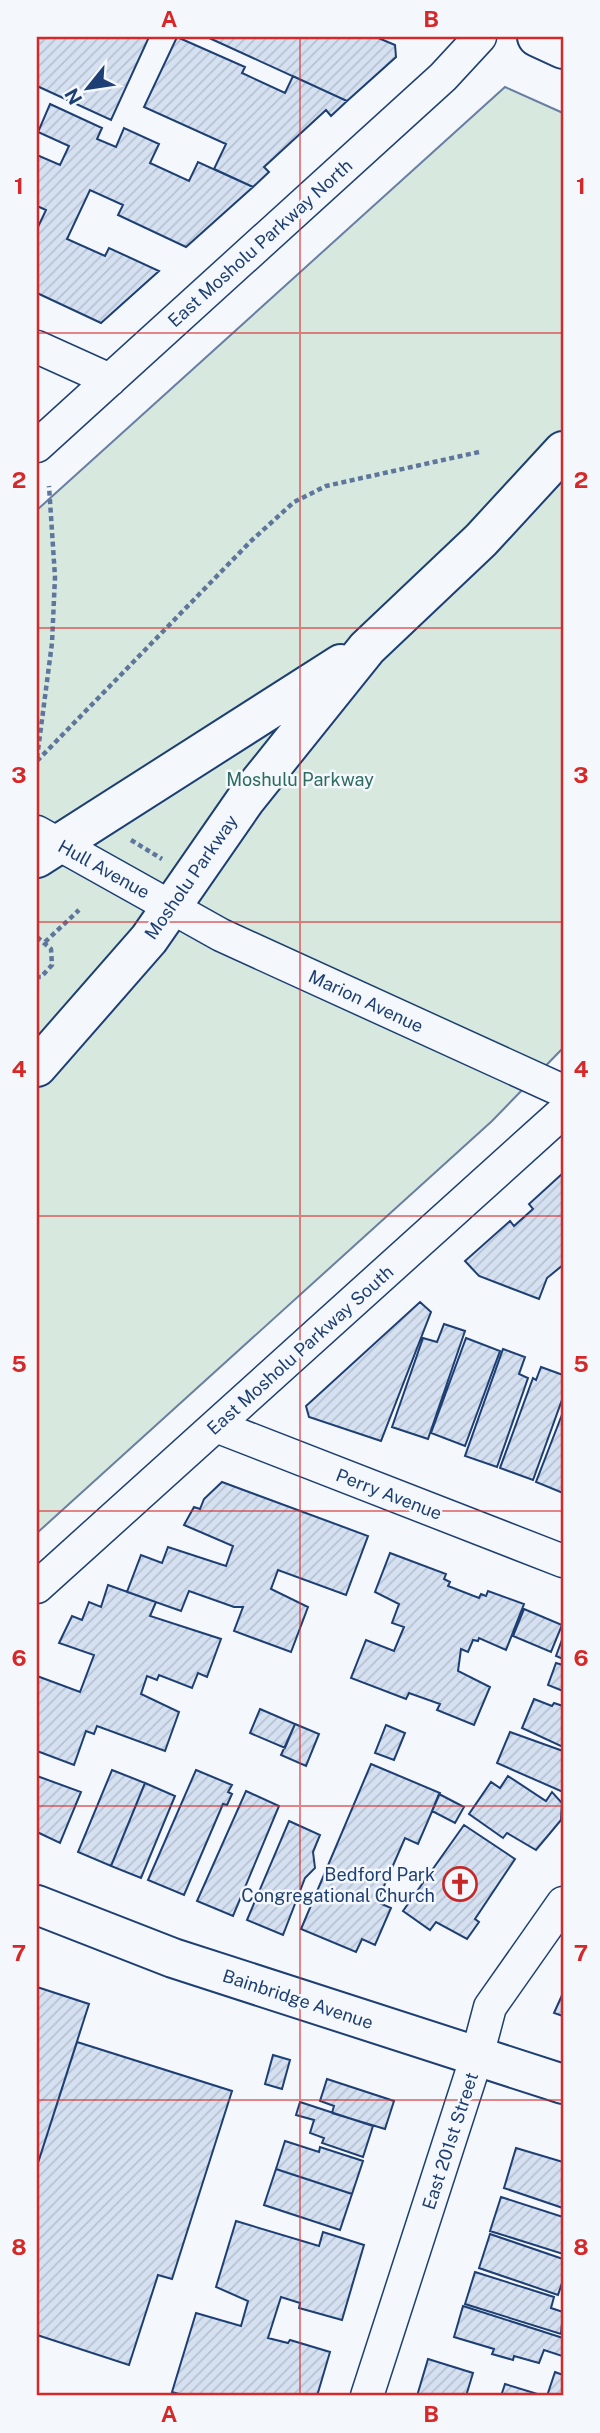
<svg xmlns="http://www.w3.org/2000/svg" width="600" height="2433" viewBox="0 0 600 2433" font-family="'Public Sans',sans-serif">
<style>
.green{fill:#d7e8df;stroke:#687fa3;stroke-width:2}
.building{fill:url(#building-hatch);stroke:#1d3f73;stroke-width:2}
.lines{fill:none;stroke-linecap:round;stroke-linejoin:round}
.street-casing{stroke:#1d3f73;stroke-width:35}
.secondary-casing{stroke:#1d3f73;stroke-width:42}
.primary-casing{stroke:#1d3f73;stroke-width:42}
.path{stroke:#5e769c;stroke-width:4.5;stroke-dasharray:5 3.5;stroke-linecap:butt}
.street{stroke:#f4f7fb;stroke-width:32}
.secondary{stroke:#f4f7fb;stroke-width:38}
.primary{stroke:#f4f7fb;stroke-width:38}
.grid{fill:none;stroke:#d62828;stroke-width:2;stroke-opacity:0.55}
.labels{text-anchor:middle;dominant-baseline:central;stroke-width:5;stroke-linejoin:round;paint-order:stroke}
.street-label{font-size:18px;fill:#1d3f73;stroke:#f4f7fb}
.park-label{font-size:18px;fill:#2c6c60;stroke:#f4f7fb}
.poi-label{font-size:18px;fill:#1d3f73;stroke:#f4f7fb;text-anchor:end}
.neatline{fill:none;stroke:#d62828;stroke-width:2.5}
.grid-label{font-size:23px;text-anchor:middle;font-weight:bold;fill:#d62828}
</style>
<defs>
<pattern id="building-hatch" width="6" height="6" patternUnits="userSpaceOnUse" patternTransform="scale(1.75)"><rect width="6" height="6" fill="#d5e0f0"/><path d="M-1 1l2-2M0 6l6-6M5 7l2-2" fill="none" stroke="#b6c1d1"/></pattern>
</defs>
<rect width="100%" height="100%" fill="#f4f7fb"/>
<path class="green" d="M505,87L563,113V1048L492,1121L37,1533V510Z"/>
<path class="building" d="M37,37H149L111,120L37,86Z
M177,37L245,67L242,73L285,93L293,76L347,101L331,116L326,110L264,167L269,172L253,187L214,169L226,144L144,107Z
M207,37H376L395,45L396,57L347,101Z
M50,104L102,128L97,139L116,147L124,128L159,144L150,163L189,181L198,162L253,187L186,247L118,215L123,205L90,190L67,239L105,256L109,248L159,271L101,323L37,293V229L46,210L37,206V155L60,165L69,146L38,132Z
M563,1173V1265L547,1278L539,1299L479,1276L465,1261L510,1221L514,1226L533,1209L529,1204Z
M420,1302L431,1312L381,1441L309,1417L306,1406Z
M444,1324L465,1331L428,1439L392,1427L423,1338L437,1342Z
M466,1338L500,1351L465,1446L431,1433Z
M503,1349L525,1357L519,1374L528,1378L497,1467L465,1456Z
M541,1367L563,1375V1397L533,1480L500,1468L533,1378L536,1380Z
M563,1412V1493L536,1482Z
M222,1482L368,1536L346,1595L278,1570L271,1589L308,1607L291,1652L234,1631L243,1607H234L189,1591L181,1611L127,1592L141,1555L162,1563L168,1547L226,1566L233,1546L184,1525L194,1507L200,1509L204,1499Z
M390,1553L446,1574L444,1579L450,1582L448,1586L479,1598L481,1594L486,1596L488,1591L524,1604L506,1650L479,1638L478,1641L473,1640L468,1652L461,1649L458,1671L490,1687L474,1725L437,1710L440,1704L409,1693L406,1699L351,1678L366,1640L394,1651L404,1627L392,1623L399,1604L375,1592Z
M108,1585L156,1602L150,1616L221,1639L207,1677L198,1673L192,1688L159,1675L157,1680L147,1676L141,1694L179,1712L165,1751L97,1726L94,1734L86,1731L74,1765L37,1751V1676L80,1692L94,1655L59,1643L72,1616L82,1620L89,1602L101,1607Z
M524,1609L562,1625L551,1652L513,1636Z
M563,1637V1659L556,1656Z
M556,1663L563,1665V1691L548,1685Z
M534,1699L552,1706L554,1703L563,1706V1747L522,1728Z
M260,1709L295,1724L285,1748L250,1733Z
M295,1724L319,1734L306,1766L281,1755Z
M386,1725L405,1733L394,1760L375,1753Z
M510,1732L563,1751V1792L497,1763Z
M371,1764L440,1793L418,1844L405,1838L377,1902L391,1908L375,1945L362,1939L356,1952L301,1929Z
M112,1770L145,1783L111,1866L78,1852Z
M196,1770L232,1785L228,1792L232,1794L227,1805L223,1804L184,1895L148,1880Z
M37,1776L81,1792L60,1843L37,1832Z
M508,1776L546,1801L552,1792L562,1803L561,1820L536,1850L507,1833L503,1838L469,1814L491,1782L500,1788Z
M145,1783L175,1796L141,1878L111,1866Z
M246,1791L279,1806L233,1916L197,1901Z
M439,1794L464,1807L455,1823L432,1811Z
M289,1821L320,1835L313,1852L315,1868L305,1878L283,1935L247,1920Z
M464,1825L515,1859L475,1919L479,1922L467,1939L436,1922L430,1930L403,1911Z
M37,1987L89,2004L37,2166Z
M563,1993V2016L554,2013Z
M77,2042L232,2091L172,2279L158,2275L129,2365L37,2335V2166Z
M273,2055L290,2060L282,2089L265,2084Z
M327,2079L394,2101L385,2129L332,2113L334,2106L320,2101Z
M300,2102L373,2126L363,2157L322,2143L324,2138L310,2133L314,2120L296,2115Z
M285,2141L319,2152L320,2147L363,2161L352,2194L276,2169Z
M516,2148L563,2162V2208L504,2188Z
M276,2169L352,2194L340,2230L264,2205Z
M501,2197L563,2217V2254L490,2231Z
M236,2221L319,2246L323,2232L364,2245L342,2320L299,2308L300,2303L281,2297L268,2338L288,2343L290,2340L330,2352L317,2396H186L172,2392L196,2313L241,2326L248,2301L216,2287Z
M490,2234L563,2259V2280L558,2295L479,2268Z
M475,2272L554,2297L551,2308L563,2312L561,2334L465,2304Z
M463,2306L563,2338L562,2356L544,2350L539,2363L514,2356L513,2360L492,2354L494,2349L454,2337Z
M428,2359L473,2373L466,2396H417Z
M555,2372L563,2375V2396H547Z
M505,2384L544,2396H501Z"/>
<g class="lines">
<g class="street-casing">
<path id="street" d="M37,347L110,380
M37,446L443,77L480,37
M37,832L221,935L563,1091
M216,1426L563,1561
M37,1587L563,1112
M367,2396L477,2056L490,2007L563,1903"/>
</g>
<g class="secondary-casing">
<path id="secondary" d="M537,37L563,49
M37,1905L173,1958L563,2084"/>
</g>
<g class="primary-casing">
<path id="primary" d="M37,858L341,664
M37,1067L149,939L246,799L367,648L481,540L563,451"/>
</g>
<path class="path" d="M37,758L52,643L55,577L49,486
M37,761L251,541L294,502L326,486L479,452
M131,840L162,859
M37,937L51,949L52,965L41,977H37
M45,942L79,910"/>
<use href="#street" class="street"/>
<use href="#secondary" class="secondary"/>
<use href="#primary" class="primary"/>
</g>
<path class="grid" d="M300,37V2396M37,333H563M37,628H563M37,922H563M37,1216H563M37,1511H563M37,1806H563M37,2100H563"/>
<defs>
<g id="church-ring" transform="scale(1.75)"><circle r="9.5" fill="#f4f7fb" stroke="#c62828" stroke-width="1.5"/><path d="M-1.2-6h2.4v3.5h3.3v2.4h-3.3V6h-2.4V-.1h-3.3v-2.4h3.3Z" fill="#c62828"/></g>
</defs>
<g fill-rule="evenodd">
<use href="#church-ring" x="460" y="1884"/>
</g>
<g class="labels">
<g class="street-label">
<text transform="translate(260 243) rotate(-42)">East Mosholu Parkway North</text>
<text transform="translate(104 869) rotate(29)">Hull Avenue</text>
<text transform="translate(191 877) rotate(-55)">Mosholu Parkway</text>
<text transform="translate(366 1001) rotate(25)">Marion Avenue</text>
<text transform="translate(300 1350) rotate(-42)">East Mosholu Parkway South</text>
<text transform="translate(389 1494) rotate(21)">Perry Avenue</text>
<text transform="translate(298 1999) rotate(18)">Bainbridge Avenue</text>
<text transform="translate(450 2141) rotate(-72)">East 201st Street</text>
</g>
<g class="park-label">
<text x="300" y="779">Moshulu Parkway</text>
</g>
<g class="poi-label">
<text x="435" y="1874">Bedford Park<tspan x="435" dy="21">Congregational Church</tspan></text>
</g>
</g>
<rect width="600" height="2433" fill="none" stroke="#f4f7fb" stroke-width="77"/>
<g transform="translate(88 88) rotate(240)" stroke="#f4f7fb" stroke-width="5" paint-order="stroke">
<path d="M0-5L12 26L0 18L-12 26Z" fill="#1d3f73"/>
<text y="-10" font-size="19" font-weight="bold" text-anchor="middle" fill="#1d3f73">N</text>
</g>
<rect x="38" y="38" width="524" height="2356" class="neatline"/>
<g class="grid-label">
<text x="169" y="27">A</text>
<text x="431" y="27">B</text>
<text x="19" y="194">1</text>
<text x="581" y="194">1</text>
<text x="19" y="488">2</text>
<text x="581" y="488">2</text>
<text x="19" y="783">3</text>
<text x="581" y="783">3</text>
<text x="19" y="1077">4</text>
<text x="581" y="1077">4</text>
<text x="19" y="1372">5</text>
<text x="581" y="1372">5</text>
<text x="19" y="1666">6</text>
<text x="581" y="1666">6</text>
<text x="19" y="1961">7</text>
<text x="581" y="1961">7</text>
<text x="19" y="2255">8</text>
<text x="581" y="2255">8</text>
<text x="169" y="2422">A</text>
<text x="431" y="2422">B</text>
</g>
</svg>
